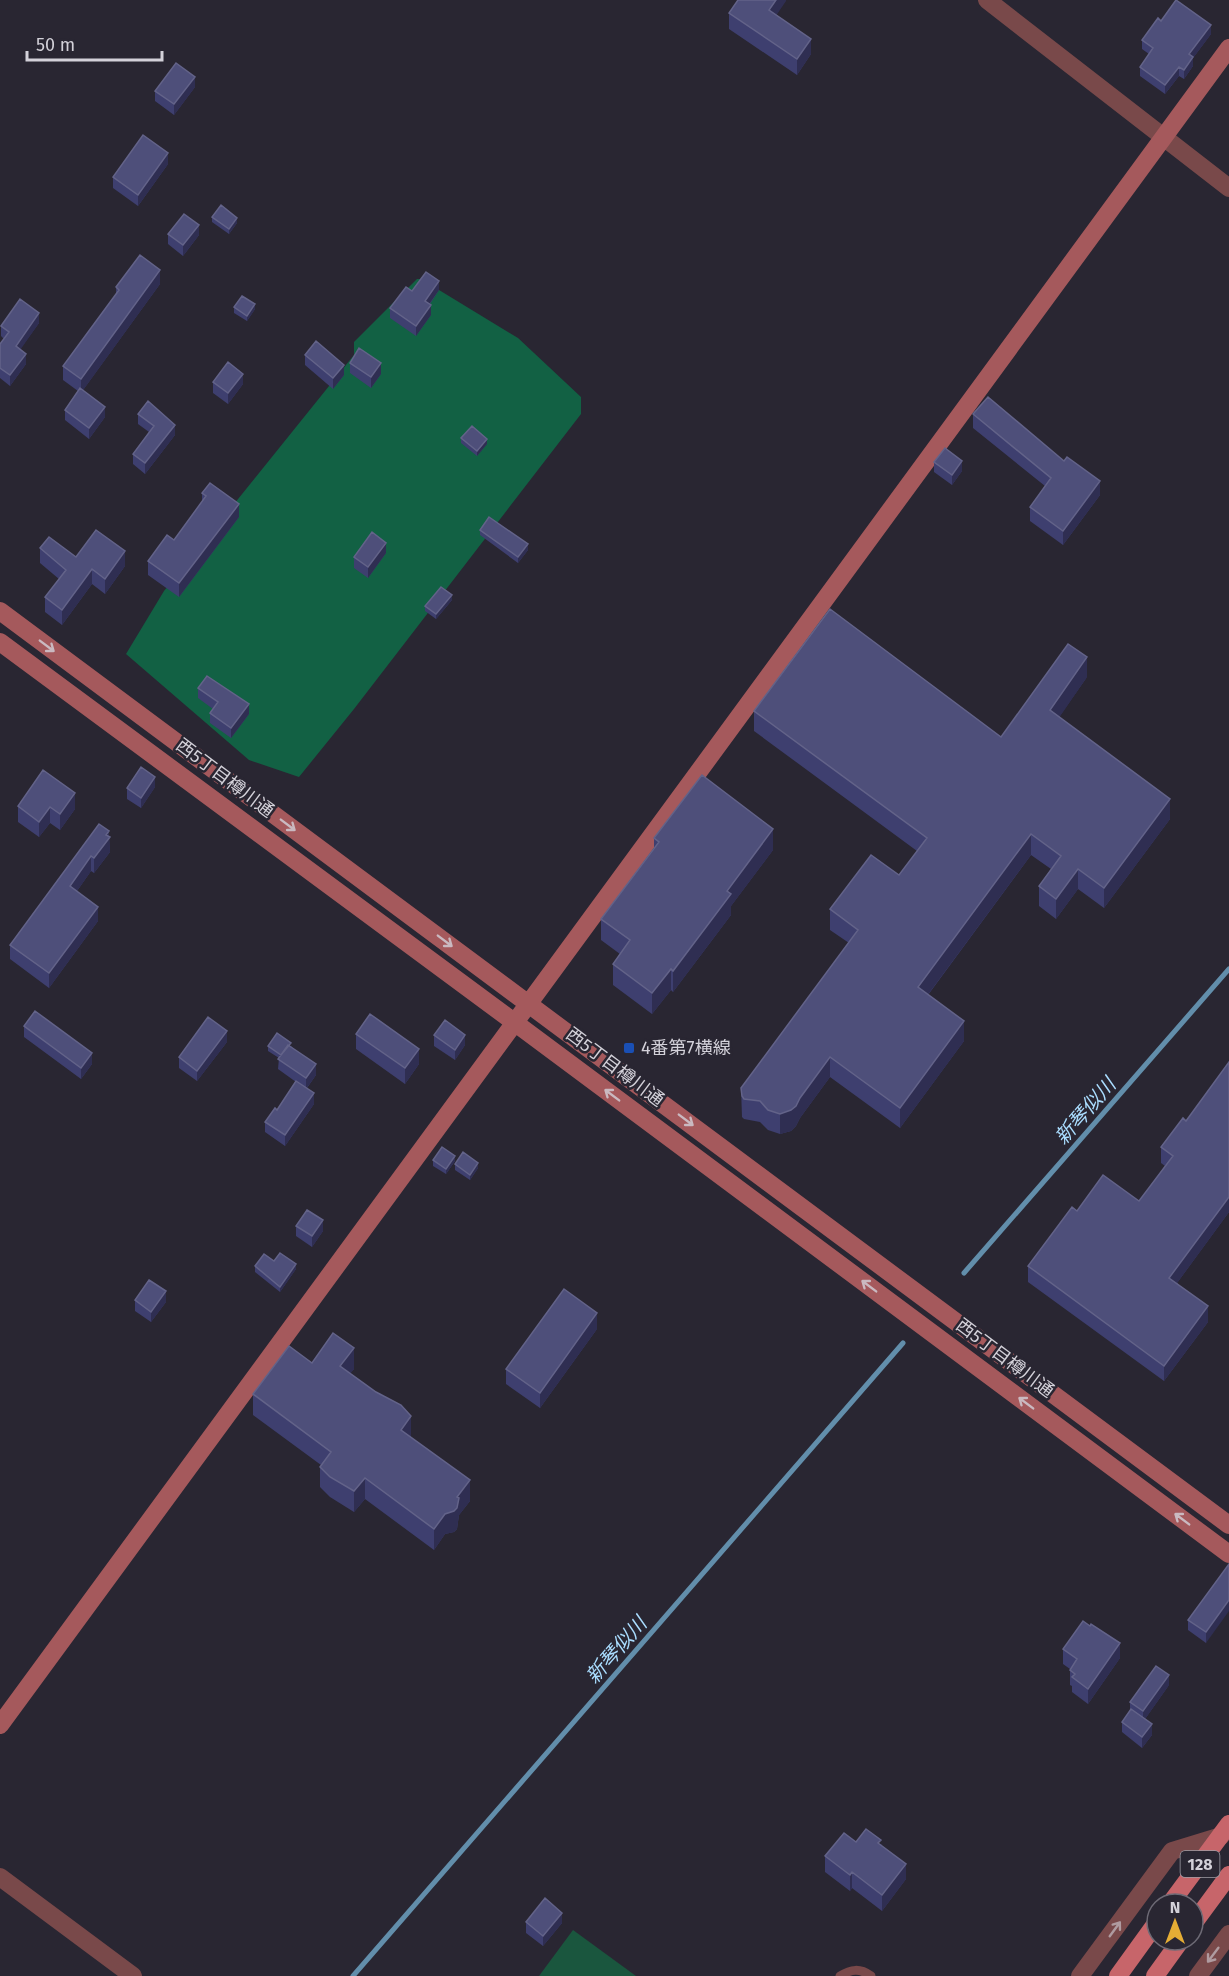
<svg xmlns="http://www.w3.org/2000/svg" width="1229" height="1976" viewBox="0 0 1229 1976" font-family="'Fira Sans','Noto Sans JP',sans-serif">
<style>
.green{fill:#1a563e}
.forest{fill:#126144}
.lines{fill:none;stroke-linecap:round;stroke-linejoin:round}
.stream{stroke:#628eab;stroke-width:5}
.lane{stroke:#79494a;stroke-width:9}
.street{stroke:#79494a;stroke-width:18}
.secondary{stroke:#a5595c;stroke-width:18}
.primary{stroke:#c7656a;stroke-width:18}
.wall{fill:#3e3f6f}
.shaded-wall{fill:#2f2e52}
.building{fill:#4e4f7a;stroke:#636389;stroke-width:1.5}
.oneway{stroke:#cab9c0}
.oneway2{stroke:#af9ba0}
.transit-dot{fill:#1a4fb4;stroke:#292632;stroke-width:2}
.labels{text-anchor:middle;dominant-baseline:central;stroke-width:5;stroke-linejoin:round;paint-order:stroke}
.shield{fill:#292632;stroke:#a09ea7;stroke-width:1.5}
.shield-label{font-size:16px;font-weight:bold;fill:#d3d1d9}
.street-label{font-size:18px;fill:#d3d1d9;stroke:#292632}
.poi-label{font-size:18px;fill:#d3d1d9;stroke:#292632;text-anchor:start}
.water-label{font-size:20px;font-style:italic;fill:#adf;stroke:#292632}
</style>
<rect width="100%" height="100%" fill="#292632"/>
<path class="green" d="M573,1930L636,1976H539Z"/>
<path class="forest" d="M417,279H421L518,338L581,397V414L354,709L299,777L249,760L126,654L164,591L354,355V342Z"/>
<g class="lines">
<path class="stream" d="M964,1273L1229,969
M353,1976L903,1343"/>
<path class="lane" d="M840,1976C851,1969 860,1968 871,1976"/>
<path class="street" d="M987,0L1229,188
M0,1877L133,1976
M1080,1976L1172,1851L1221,1836
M1198,1976L1229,1934"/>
<path class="secondary" d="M0,611L1229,1525
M0,642L514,1022L1229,1554
M0,1725L1229,48"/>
<path class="primary" d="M1170,1904L1229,1824
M1193,1924L1229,1875
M1118,1976L1157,1922
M1155,1976L1181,1940"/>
</g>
<path class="wall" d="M786,0L776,15L811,54L797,75L729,29V13Z
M1161,21L1211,34L1193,58V66L1184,79L1179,76L1165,94L1140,76V67L1149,54L1142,49V40Z
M195,87L174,115L155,101V91Z
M168,164L138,206L113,188V177Z
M212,217L237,223L229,234L212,222Z
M168,234L199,235L183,256L168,244Z
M160,284L83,390L105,417L89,439L65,420V410L78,391L63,380V366L116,294V287Z
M439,290L430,304L431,315L416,336L390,318V308L412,291Z
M234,307L255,309L247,321L234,313Z
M39,323L20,349L26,364L10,386L0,378V344L4,339L1,336V326Z
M305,355L344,375L333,389L305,365Z
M350,363L381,374L371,388L350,373Z
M213,382L243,384L228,404L213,393Z
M138,414L175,435L145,474L133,464V454L149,432L138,424Z
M973,414L1100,495L1063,545L1030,521V507L1045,486L973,428Z
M461,438L487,444L477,456L461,443Z
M934,462L962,471L952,485L934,472Z
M202,493L239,517L179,597L148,575V561L174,540L202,502Z
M480,530L528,550L518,563L480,535Z
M40,548L76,557L125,566L105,594L92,584L62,625L45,612V597L59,579L40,563Z
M386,553L368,578L354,568V557Z
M452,600L436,619L425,611V606Z
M1087,677L1059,717L1170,819L1104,908L1078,889L1056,919L1039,906V886L1051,869L1031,855L928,995L964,1041L900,1128L830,1077L800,1118L796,1126L791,1131L780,1134L768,1130L760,1122L744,1119L742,1117L741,1088L849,943L830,930V909L899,875L917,851L754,731V711L1001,737Z
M198,688L249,714L231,738L210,723V713L213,709L198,698Z
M43,770L75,809L60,830L50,823L39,837L18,822V806Z
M155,787L141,808L127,799V788Z
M109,837L110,852L94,873L91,871L77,891L98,921L49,988L10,959V945Z
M654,838L773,850L731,906V915L673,992L671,990L652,1014L613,985V964L620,954L601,940V919L654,849Z
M24,1026L92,1064L81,1079L24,1037Z
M356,1034L419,1064L405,1084L356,1049Z
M434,1035L465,1045L455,1060L434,1046Z
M227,1042L197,1081L179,1068V1057Z
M268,1046H291L316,1075L307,1088L314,1104L285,1146L265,1132V1122L277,1110L296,1082L278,1069L279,1058L268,1051Z
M1183,1118L1229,1212L1177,1283L1208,1322L1164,1381L1028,1282V1266L1077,1211L1139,1201L1165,1166L1161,1163V1147Z
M433,1160L455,1161L446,1174L433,1166Z
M455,1164L478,1168L470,1180L455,1170Z
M296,1226L323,1231L312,1247L296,1236Z
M255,1266L296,1269L280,1292L255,1272Z
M135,1300L166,1302L151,1322L135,1311Z
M597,1329L540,1408L506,1384V1369Z
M312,1363L354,1369L350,1373L470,1501L459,1515L457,1529L454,1532L445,1534L434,1550L365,1499L354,1512L330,1497L320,1487V1467L321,1465L253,1415V1394Z
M1229,1564L1206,1643L1188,1630V1620Z
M1063,1649L1120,1658L1088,1704L1072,1692V1686L1070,1685V1669L1063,1664Z
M1169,1685L1145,1719L1152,1735L1142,1748L1122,1732V1722L1130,1711V1702Z
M856,1842L881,1844L906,1879L882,1911L852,1888L850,1891L825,1872V1856Z
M526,1922L562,1923L543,1946L526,1933Z"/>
<path class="shaded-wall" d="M776,0H786V1L769,26V10Z
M1211,25V34L1193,58V66L1184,79V70L1189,54Z
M811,39V54L797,75V59Z
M1179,67V76L1165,94V85Z
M195,77V87L174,115V104Z
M168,153V164L138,206V195Z
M237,218V223L229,234V229Z
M199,225V235L183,256V245Z
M160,270V284L81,393V379Z
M439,281V290L425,310V301Z
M255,304V309L247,321V316Z
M431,305V315L416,336V326Z
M39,313V323L16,356V346Z
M26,354V364L10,386V375Z
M381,363V374L371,388V377Z
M344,365V375L333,389V378Z
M243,374V384L228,404V393Z
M105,407V417L89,439V428Z
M175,425V435L145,474V463Z
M487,439V444L477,456V451Z
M962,461V471L952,485V475Z
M1100,481V495L1063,545V531Z
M239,504V517L179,597V583Z
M386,543V553L368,578V567Z
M528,544V550L518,563V557Z
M125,551V566L105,594V579Z
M92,569V584L62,625V610Z
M452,595V600L436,619V614Z
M1087,657V677L1050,731V710Z
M249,704V714L231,738V728Z
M155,777V787L141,808V798Z
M75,793V809L60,830V814Z
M1170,799V819L1104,908V888Z
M50,807V823L39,837V822Z
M773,829V850L731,906V915L673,992V971L727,891Z
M109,831L110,852L94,873V858Z
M1031,834V855L918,1008V987Z
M91,856V871L70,901V886Z
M1078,869V889L1056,919V899Z
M98,907V921L49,988V973Z
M671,969V990L652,1014V993Z
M964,1021V1041L900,1128V1108Z
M227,1031V1042L197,1081V1071Z
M465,1035V1045L455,1060V1050Z
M419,1049V1064L405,1084V1068Z
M92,1053V1064L81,1079V1068Z
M830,1057V1077L800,1118L796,1126L791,1131L780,1134V1114L800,1098Z
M316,1064V1075L306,1089V1078Z
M314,1093V1104L285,1146V1135Z
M455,1156V1161L446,1174V1169Z
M478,1163V1168L470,1180V1175Z
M1229,1197V1212L1169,1294V1278Z
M323,1220V1231L312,1247V1236Z
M296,1264V1269L280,1292V1287Z
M166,1291V1302L151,1322V1312Z
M1208,1306V1322L1164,1381V1366Z
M597,1313V1329L540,1408V1393Z
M354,1348V1369L340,1386V1366Z
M411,1416V1437L401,1430Z
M365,1478V1499L354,1512V1491Z
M470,1480V1501L459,1515L457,1529L454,1532L445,1534L434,1550V1529Z
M1229,1600V1611L1206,1643V1632Z
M1120,1643V1658L1088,1704V1689Z
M1169,1675V1685L1143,1722V1711Z
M1152,1724V1735L1142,1748V1737Z
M906,1864V1879L882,1911V1895Z
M852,1872V1888L850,1891V1875Z
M562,1913V1923L543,1946V1936Z"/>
<path class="building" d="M738,0H776L769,10L811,39L797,59L729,13Z
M1176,0L1211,25L1189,54L1193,57L1184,70L1179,67L1165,85L1140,67L1153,48L1142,40L1158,18L1161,21Z
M176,63L195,77L174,104L155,91Z
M143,135L168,153L138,195L113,177Z
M221,205L237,218L229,229L212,217Z
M184,214L199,225L183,245L168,234Z
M140,255L160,270L81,379L63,366L119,290L116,287Z
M426,272L439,281L425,301L431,305L416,326L390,308L406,287L412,291Z
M242,296L255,304L247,316L234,307Z
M20,299L39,313L16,346L26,354L10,375L0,368V344L9,332L1,326Z
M316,341L344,365L333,378L305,355Z
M359,348L381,363L371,377L350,363Z
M228,362L243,374L228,393L213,382Z
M80,388L105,407L89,428L65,410Z
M988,397L1064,461L1067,457L1100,481L1063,531L1030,507L1051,478L973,414Z
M148,401L175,425L145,463L133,454L154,426L138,414Z
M472,426L487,439L477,451L461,438Z
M945,448L962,461L952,475L934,462Z
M210,483L239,504L179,583L148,561L167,535L174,540L206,496L202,493Z
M489,517L528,544L518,557L480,530Z
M96,530L125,551L105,579L92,569L62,610L45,597L66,570L40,548L49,537L76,557Z
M372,532L386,543L368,567L354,557Z
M441,587L452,595L436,614L425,606Z
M830,609L1001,737L1068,644L1087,657L1050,710L1170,799L1104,888L1078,869L1056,899L1039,886L1061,856L1031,834L918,987L964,1021L900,1108L830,1057L800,1098L796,1106L791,1110L780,1114L768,1110L760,1101L744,1099L742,1096L741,1088L858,930L830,909L871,855L899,875L927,838L754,711Z
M207,676L249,704L231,728L210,713L218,702L198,688Z
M141,767L155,777L141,798L127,788Z
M43,770L75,793L60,814L50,807L39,822L18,806Z
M702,775L773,829L727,891L731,894L673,971L671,969L652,993L613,964L630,940L601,919L659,842L654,838Z
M99,824L109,831L106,835L110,837L94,858L91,856L70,886L98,907L49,973L10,945Z
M35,1011L92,1053L81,1068L24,1026Z
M370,1014L419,1049L405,1068L356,1034Z
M208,1017L227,1031L197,1071L179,1057Z
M445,1020L465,1035L455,1050L434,1035Z
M277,1033L291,1043L281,1055L268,1046Z
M288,1045L316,1064L306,1078L278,1059Z
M1229,1062V1197L1169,1278L1208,1306L1164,1366L1028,1266L1072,1207L1077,1211L1103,1175L1139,1201L1173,1156L1161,1147L1183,1118L1186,1121Z
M296,1081L314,1093L285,1135L265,1122L275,1108L277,1110Z
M442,1147L455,1156L446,1169L433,1160Z
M463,1152L478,1163L470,1175L455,1164Z
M307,1210L323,1220L312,1236L296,1226Z
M280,1253L296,1264L280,1287L255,1266L264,1254L274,1261Z
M149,1280L166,1291L151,1312L135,1300Z
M564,1289L597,1313L540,1393L506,1369Z
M333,1333L354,1348L340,1366L376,1392L401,1405L411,1416L401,1430L470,1480L457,1497L459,1498L457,1508L454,1511L445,1514L434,1529L365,1478L354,1491L330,1477L320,1467L331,1452L253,1394L289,1346L312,1363Z
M1229,1564V1600L1206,1632L1188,1620Z
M1083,1621L1090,1626L1091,1624L1120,1643L1088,1689L1072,1677L1075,1674L1070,1670L1077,1659L1063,1649Z
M1156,1666L1169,1675L1143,1711L1130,1702Z
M1131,1709L1152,1724L1142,1737L1122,1722Z
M866,1829L881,1840L878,1843L906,1864L882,1895L852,1872L850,1875L825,1856L844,1833L856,1842Z
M545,1898L562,1913L543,1936L526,1922Z"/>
<defs><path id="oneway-shaft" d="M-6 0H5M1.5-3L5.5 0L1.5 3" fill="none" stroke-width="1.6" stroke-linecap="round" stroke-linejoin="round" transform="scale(1.5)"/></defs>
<g class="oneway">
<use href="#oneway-shaft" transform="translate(47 646) rotate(37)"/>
<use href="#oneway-shaft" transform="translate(288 825) rotate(37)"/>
<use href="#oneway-shaft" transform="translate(445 941) rotate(37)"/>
<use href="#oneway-shaft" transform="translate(612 1095) rotate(-143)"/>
<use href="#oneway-shaft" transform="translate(686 1120) rotate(37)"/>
<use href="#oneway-shaft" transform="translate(869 1286) rotate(-143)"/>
<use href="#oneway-shaft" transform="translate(1026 1403) rotate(-143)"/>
<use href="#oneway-shaft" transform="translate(1182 1519) rotate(-143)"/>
</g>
<g class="oneway2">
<use href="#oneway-shaft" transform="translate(1115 1929) rotate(-54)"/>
<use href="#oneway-shaft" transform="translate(1213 1955) rotate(127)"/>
</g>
<rect class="transit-dot" x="623" y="1042" width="12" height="12" rx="3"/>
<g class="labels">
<rect class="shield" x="1180.5" y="1851" width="39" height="26" rx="4.5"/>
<g class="shield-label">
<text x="1200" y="1864">128</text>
</g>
<g class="street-label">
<text transform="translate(225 778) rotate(37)">西5丁目樽川通</text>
<text transform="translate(615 1067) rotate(37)">西5丁目樽川通</text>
<text transform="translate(1005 1358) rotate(37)">西5丁目樽川通</text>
</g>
<g class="poi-label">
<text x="641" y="1048">4番第7横線</text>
</g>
<g class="water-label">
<text transform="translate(1085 1111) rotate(-49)">新琴似川</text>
<text transform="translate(616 1650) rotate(-49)">新琴似川</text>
</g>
</g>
<g transform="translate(1175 1922)"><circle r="28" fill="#292632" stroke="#6d6a75" stroke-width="1.5"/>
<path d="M0-4.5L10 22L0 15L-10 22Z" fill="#e5ad35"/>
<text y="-9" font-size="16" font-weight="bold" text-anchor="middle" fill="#d3d1d9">N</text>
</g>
<path d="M27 51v9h135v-9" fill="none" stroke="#d3d1d9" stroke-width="3"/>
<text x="36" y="51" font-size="18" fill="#d3d1d9" stroke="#292632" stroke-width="4.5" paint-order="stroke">50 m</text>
</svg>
